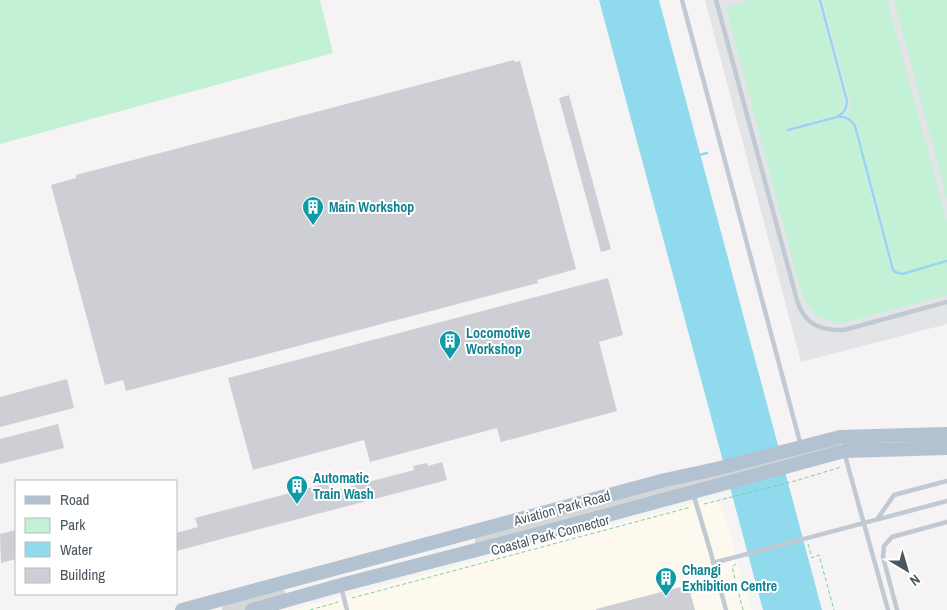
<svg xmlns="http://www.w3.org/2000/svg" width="947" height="610" viewBox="0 0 947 610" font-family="'Archivo Narrow',sans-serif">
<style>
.commercial{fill:#fdf9ef}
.airport{fill:#e2e4e7}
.green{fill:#c3f1d5}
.water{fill:#90daee}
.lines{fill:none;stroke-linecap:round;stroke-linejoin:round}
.stream{stroke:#90daee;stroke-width:2.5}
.taxiway{stroke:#d5d6d8;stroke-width:22}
.building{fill:#cdcfd5}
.path{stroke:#7ad0a6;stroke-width:1;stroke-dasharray:4 2.5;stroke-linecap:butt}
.service{stroke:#c1cad2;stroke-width:4.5}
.primary{stroke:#b3c2d1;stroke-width:14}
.labels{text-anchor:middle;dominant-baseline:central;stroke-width:4;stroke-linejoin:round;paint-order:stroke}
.culture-label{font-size:14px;font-weight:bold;fill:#0d838f;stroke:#fff;text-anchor:start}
.street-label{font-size:14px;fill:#4a5661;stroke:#fff}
</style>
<rect width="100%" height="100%" fill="#f5f3f3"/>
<path class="commercial" d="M719,497L752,610H291Z"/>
<path class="airport" d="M705,0H947V324L801,362Z"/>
<path class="green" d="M0,0H320L333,53L0,144Z
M746,0H818L844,99C845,107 842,111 835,115L786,128L787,133L836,119C844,119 849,121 853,128L891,271L895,274L901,275L947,263V295L843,323C817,321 809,312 800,288L726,7L746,2Z
M823,0H887L947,222V260L902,272H899L895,269L857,127L853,119L845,114L849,110L850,100Z
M894,0H947V198Z"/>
<path class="water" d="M599,0H659L822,610H763Z"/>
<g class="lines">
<path class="stream" d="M820,0L847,101C847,108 844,113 838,116
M788,130L837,117C845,116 851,119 855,126L893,270L895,272L902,274L947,261
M699,155L707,153"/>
<path class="taxiway" d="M486,541L829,448
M233,610L276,598"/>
</g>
<path class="building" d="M514,60L515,62L520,61L576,269L537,280L538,283L126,391L123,380L105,385L51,185L76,178V175Z
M569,95L611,249L601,252L559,98Z
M608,278L623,335L599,342L617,411L501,442L497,428L370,462L364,440L253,470L228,378Z
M67,379L74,408L0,427V397Z
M58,424L64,448L0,464V439Z
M442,462L447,480L176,551V533L198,527L195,518L328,483L330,492L414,470L413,466L427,463L428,466Z
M16,530V559L1,563L0,534Z
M688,585L695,610H596V609Z"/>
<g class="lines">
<path class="path" d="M704,504L795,481L841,467
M808,544L812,558L819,555L834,610
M736,564L732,567L743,610
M352,598L691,507
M310,610L338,602"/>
<path class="service" d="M682,0L801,446
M716,0L797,300C804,324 820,331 844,330L947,302
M844,452L888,610
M693,493L710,550L726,610
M878,518L894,495L947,481
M713,563L947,501
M341,587L347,610
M897,610L883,557L884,546L892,537L947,522"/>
<path class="primary" d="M182,610L665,480L716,469L840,437L947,434
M252,610L341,585L519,539L844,451L947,448"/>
</g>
<defs>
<g id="building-pin" transform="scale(1.125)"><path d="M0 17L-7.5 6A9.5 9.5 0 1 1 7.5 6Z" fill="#0f9aa8" stroke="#fff"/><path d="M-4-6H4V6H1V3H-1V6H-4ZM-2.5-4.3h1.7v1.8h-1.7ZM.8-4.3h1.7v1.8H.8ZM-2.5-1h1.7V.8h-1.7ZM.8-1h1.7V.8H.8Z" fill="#fff"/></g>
</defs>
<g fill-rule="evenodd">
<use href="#building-pin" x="313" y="207"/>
<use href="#building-pin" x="450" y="341"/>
<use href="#building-pin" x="297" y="486"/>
<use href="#building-pin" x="666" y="578"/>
</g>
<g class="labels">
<g class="culture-label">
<text x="329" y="207">Main Workshop</text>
<text x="466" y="333">Locomotive<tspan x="466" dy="16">Workshop</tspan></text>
<text x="313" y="478">Automatic<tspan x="313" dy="16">Train Wash</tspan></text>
<text x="682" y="570">Changi<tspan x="682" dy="16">Exhibition Centre</tspan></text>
</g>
<g class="street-label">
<text transform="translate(562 508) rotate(-15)">Aviation Park Road</text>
<text transform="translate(550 535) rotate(-15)">Coastal Park Connector</text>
</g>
</g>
<rect x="15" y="480" width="162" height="115" fill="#ffffff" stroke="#b7bbc0"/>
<rect x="25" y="496" width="25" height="8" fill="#b3c2d1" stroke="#b7bbc0"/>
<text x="60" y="505" font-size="15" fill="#4a5661">Road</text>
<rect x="25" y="518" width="25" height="15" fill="#c3f1d5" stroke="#b7bbc0"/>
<text x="60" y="530" font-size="15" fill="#4a5661">Park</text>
<rect x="25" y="542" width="25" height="15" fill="#90daee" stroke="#b7bbc0"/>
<text x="60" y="555" font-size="15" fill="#4a5661">Water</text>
<rect x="25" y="568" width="25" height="15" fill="#cdcfd5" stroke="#b7bbc0"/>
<text x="60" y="580" font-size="15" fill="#4a5661">Building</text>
<g transform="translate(907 570) rotate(142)" stroke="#ffffff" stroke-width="4" paint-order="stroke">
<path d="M0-4L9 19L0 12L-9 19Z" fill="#4a5661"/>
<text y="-8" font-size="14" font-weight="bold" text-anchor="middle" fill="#4a5661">N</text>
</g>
</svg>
